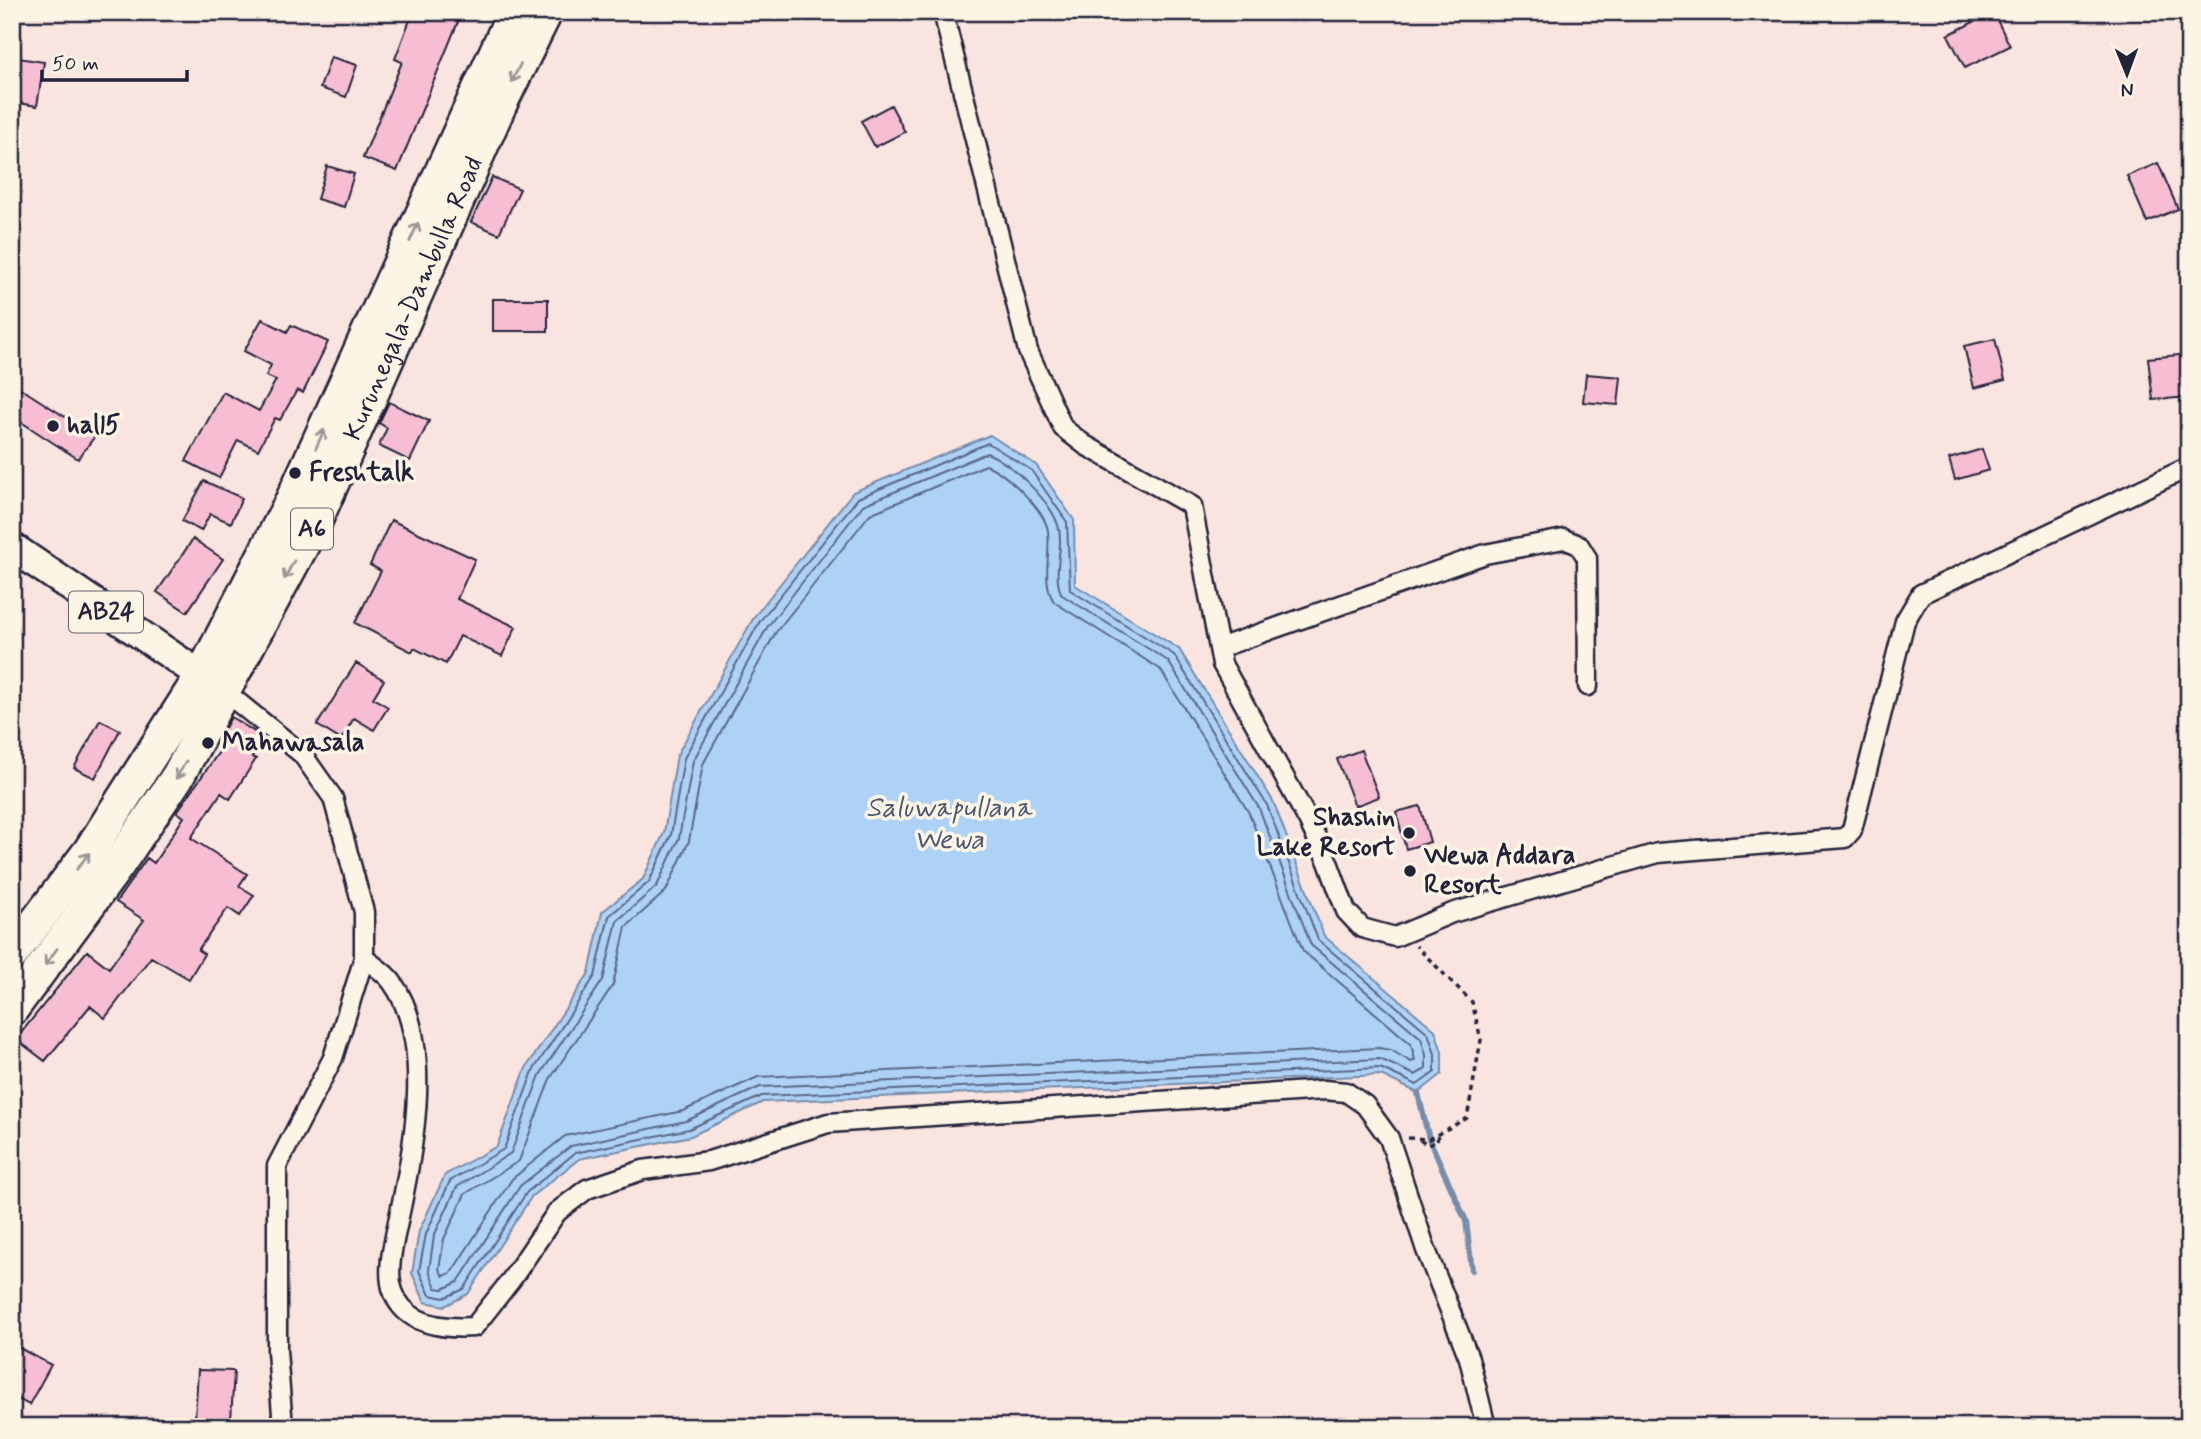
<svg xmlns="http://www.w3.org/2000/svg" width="2201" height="1439" viewBox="0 0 2201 1439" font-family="Mynerve,sans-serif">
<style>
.water{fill:#aed2f6;stroke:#768cab;stroke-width:2}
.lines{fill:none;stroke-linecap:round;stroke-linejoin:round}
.shore{stroke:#5a6886;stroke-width:2}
.stream{stroke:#768cab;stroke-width:6}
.building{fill:#f7bed3;stroke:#22223b;stroke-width:2}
.street-casing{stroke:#22223b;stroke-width:23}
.primary-casing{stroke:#22223b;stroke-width:33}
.highway-casing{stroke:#22223b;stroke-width:37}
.path{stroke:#22223b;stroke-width:3.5;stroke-dasharray:5 5;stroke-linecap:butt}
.street{stroke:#fcf5e5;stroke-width:18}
.primary{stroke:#fcf5e5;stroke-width:28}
.highway{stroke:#fcf5e5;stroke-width:32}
.oneway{stroke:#9a9698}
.poi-dot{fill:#22223b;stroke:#fcf5e5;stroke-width:2.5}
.labels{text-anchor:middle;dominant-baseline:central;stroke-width:7;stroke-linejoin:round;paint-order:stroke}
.shield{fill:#fcf5e5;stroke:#63616e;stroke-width:2}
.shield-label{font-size:24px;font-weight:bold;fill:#22223b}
.street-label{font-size:26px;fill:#22223b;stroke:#fcf5e5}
.poi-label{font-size:26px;font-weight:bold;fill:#22223b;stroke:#fcf5e5;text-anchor:start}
.water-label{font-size:28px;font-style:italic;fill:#4c5773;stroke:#fcf5e5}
</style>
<rect width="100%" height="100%" fill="#fae4e0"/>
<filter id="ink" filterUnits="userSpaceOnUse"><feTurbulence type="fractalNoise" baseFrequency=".0143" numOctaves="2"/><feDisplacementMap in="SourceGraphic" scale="14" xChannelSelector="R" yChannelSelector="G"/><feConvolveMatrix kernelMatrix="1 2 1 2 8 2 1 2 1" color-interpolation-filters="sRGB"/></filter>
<g filter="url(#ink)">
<path class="water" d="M990,435L1036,465L1074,520L1075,585L1179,649L1273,801L1324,936L1435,1030L1442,1052V1074L1418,1093L1381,1075L763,1102L691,1136L579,1159L532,1196L468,1294L445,1306L425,1302L412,1273L419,1231L445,1175L497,1146L526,1068L589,973L602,912L643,879L664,833L677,755L754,617L853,492Z"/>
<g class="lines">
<path class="shore" d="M988,443L1031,470L1067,522L1070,590L1174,655L1267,805L1318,940L1428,1033L1435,1054V1072L1417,1085L1380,1068L762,1096L689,1129L575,1153L527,1192L464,1289L444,1298L430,1295L419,1271L426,1234L450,1181L504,1149L533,1071L595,976L609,916L649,882L671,835L684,758L760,621L858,498Z
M987,453C1011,463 1050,500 1058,525C1065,547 1051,575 1062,595L1168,661L1259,808L1311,945L1421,1038L1426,1055V1069L1415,1075L1380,1059L760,1087L686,1121L571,1146L520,1186L458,1282L443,1289L436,1288L429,1270L434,1236L457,1187L511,1153L540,1075L603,980L617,921L657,886L679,838L693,761L768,626L863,505Z
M986,465C1006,473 1045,510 1048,531C1051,554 1041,581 1054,602L1160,669L1249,813L1303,951L1411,1044L1415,1060L1411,1062L1391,1050L1379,1048L758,1077L683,1111L565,1136L512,1179L451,1273L443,1276L439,1269L444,1239L465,1194L519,1161L550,1079L613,985L626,927L666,891L689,841L703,764L776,632L870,514Z"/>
<path class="stream" d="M1418,1093L1429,1139L1466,1221L1472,1270"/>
</g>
<path class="building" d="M413,12H462L397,171L363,158L402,62L395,59Z
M1993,12L2010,46L1965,68L1948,35Z
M12,57L44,62L37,106L12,102Z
M331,57L357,65L346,97L320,88Z
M891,105L905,132L875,147L861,121Z
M2158,163L2178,209L2147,222L2127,176Z
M327,166L354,174L344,207L317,199Z
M492,177L520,189L499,234L471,222Z
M493,299H548V331H493Z
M262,319L287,332L291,325L328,342L303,393L297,390L280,420L275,418L258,450L238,440L219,478L186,461L223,392L259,411L276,380L266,376L271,365L244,351Z
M1995,339L2005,380L1974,388L1964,346Z
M2189,354V397L2153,400L2148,358Z
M1586,374L1621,377L1618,405L1583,402Z
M20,388L95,436L78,459L12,416V397Z
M389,402L429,421L410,461L379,446L387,428L379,423Z
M1982,449L1989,470L1955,480L1949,459Z
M204,481L242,498L231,523L210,514L201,531L182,521Z
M391,520L475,559L457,599L516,627L502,656L460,636L446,664L414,648L412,652L355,623L381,571L370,565Z
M193,539L223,559L187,612L157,592Z
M356,663L384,680L373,698L388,707L374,730L354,718L341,740L317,725Z
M231,717L264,738L252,757L256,759L230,799L221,793L191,838L247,874L239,886L254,895L240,916L228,908L198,950L204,954L189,979L151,957L105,1018L90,1006L45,1061L16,1039L87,951L109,968L144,920L116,902L147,858L154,863L184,817L177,812L228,739L221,735Z
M100,720L120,730L95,778L74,768Z
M1361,750L1379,797L1355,806L1337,759Z
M1420,806L1430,842L1406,849L1396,812Z
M12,1344L51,1365L29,1405L12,1396Z
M198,1370L234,1371L231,1420L195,1419Z"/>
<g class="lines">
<g class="street-casing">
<path id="street" d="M943,12L1028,351L1063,428L1085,445L1192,506L1222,664L1308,820L1328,862L1346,911L1362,928L1395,937L1452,913L1658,853L1845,838L1852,830L1905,621L1921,594L2189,467
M1219,648L1485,554L1564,539L1579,545L1587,558L1588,686
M224,691L302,754L333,798L364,912V958L333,1058L277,1166V1351L283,1427
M364,958C373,965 386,973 392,982C434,1040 414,1147 400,1212C396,1234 385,1269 393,1291C404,1325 444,1329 474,1327L511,1280L557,1212L587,1189L643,1170L709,1161L828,1123L1324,1090L1346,1092L1365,1105L1389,1138L1426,1250L1469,1358L1486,1427"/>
</g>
<g class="primary-casing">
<path id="primary" d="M12,547L218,687"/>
</g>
<g class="highway-casing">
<g id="highway">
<path d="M12,954L89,852L202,675L292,500L514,12"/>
<path id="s1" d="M12,1009L118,865L178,776L316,520L500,105L546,12"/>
</g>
</g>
<path class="path" d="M1408,1138L1429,1139L1467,1118L1481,1040L1472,1002L1416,946
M1420,1140L1427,1145L1437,1142L1438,1134"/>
<use href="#street" class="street"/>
<use href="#primary" class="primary"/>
<use href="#highway" class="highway"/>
</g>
<defs><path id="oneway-shaft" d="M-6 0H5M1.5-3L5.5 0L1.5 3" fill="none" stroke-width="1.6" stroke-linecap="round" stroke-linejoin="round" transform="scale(1.75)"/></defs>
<g class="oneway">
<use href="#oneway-shaft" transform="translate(516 73) rotate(116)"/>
<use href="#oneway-shaft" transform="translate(414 232) rotate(-66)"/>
<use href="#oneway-shaft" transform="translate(320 439) rotate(-66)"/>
<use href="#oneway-shaft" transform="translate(289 570) rotate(118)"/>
<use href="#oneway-shaft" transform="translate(181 770) rotate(120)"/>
<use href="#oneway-shaft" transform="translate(83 861) rotate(-53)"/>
<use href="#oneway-shaft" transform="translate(51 957) rotate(126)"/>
</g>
</g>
<g class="poi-dot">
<circle cx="53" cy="426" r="7"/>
<circle cx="295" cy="473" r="7"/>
<circle cx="208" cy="743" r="7"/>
<circle cx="1409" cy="833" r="7"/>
<circle cx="1410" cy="871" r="7"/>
</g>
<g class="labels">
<g class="shield">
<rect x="291" y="508.5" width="42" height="41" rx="5"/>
<rect x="69" y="591.5" width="74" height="41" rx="5"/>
</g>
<g class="shield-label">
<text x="312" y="529">A6</text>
<text x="106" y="612">AB24</text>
</g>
<g class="street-label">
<text stroke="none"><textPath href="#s1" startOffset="819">Kurunegala-Dambulla Road</textPath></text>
</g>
<g class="poi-label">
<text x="67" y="426">hall5</text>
<text x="309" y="473">Freshtalk</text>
<text x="222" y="743">Mahawasala</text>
<text x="1395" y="818" text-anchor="end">Shashin<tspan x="1395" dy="30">Lake Resort</tspan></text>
<text x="1424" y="856">Wewa Addara<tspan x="1424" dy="30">Resort</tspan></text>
</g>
<g class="water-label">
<text x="949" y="808">Saluwapullana<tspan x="949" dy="32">Wewa</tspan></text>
</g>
</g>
<rect width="2201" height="1439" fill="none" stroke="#fcf5e5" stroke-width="42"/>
<rect x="21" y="21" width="2159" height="1397" fill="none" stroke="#22223b" stroke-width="2.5" filter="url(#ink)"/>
<g transform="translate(2127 74) rotate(179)" stroke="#fcf5e5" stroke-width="5" paint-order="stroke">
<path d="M0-5L12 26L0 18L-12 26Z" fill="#22223b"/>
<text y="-10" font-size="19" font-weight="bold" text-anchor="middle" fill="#22223b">N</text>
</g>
<path d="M42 70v10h145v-10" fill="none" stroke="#22223b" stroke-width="3.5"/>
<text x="52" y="70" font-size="21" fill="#22223b" stroke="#fcf5e5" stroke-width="5" paint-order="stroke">50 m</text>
</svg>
